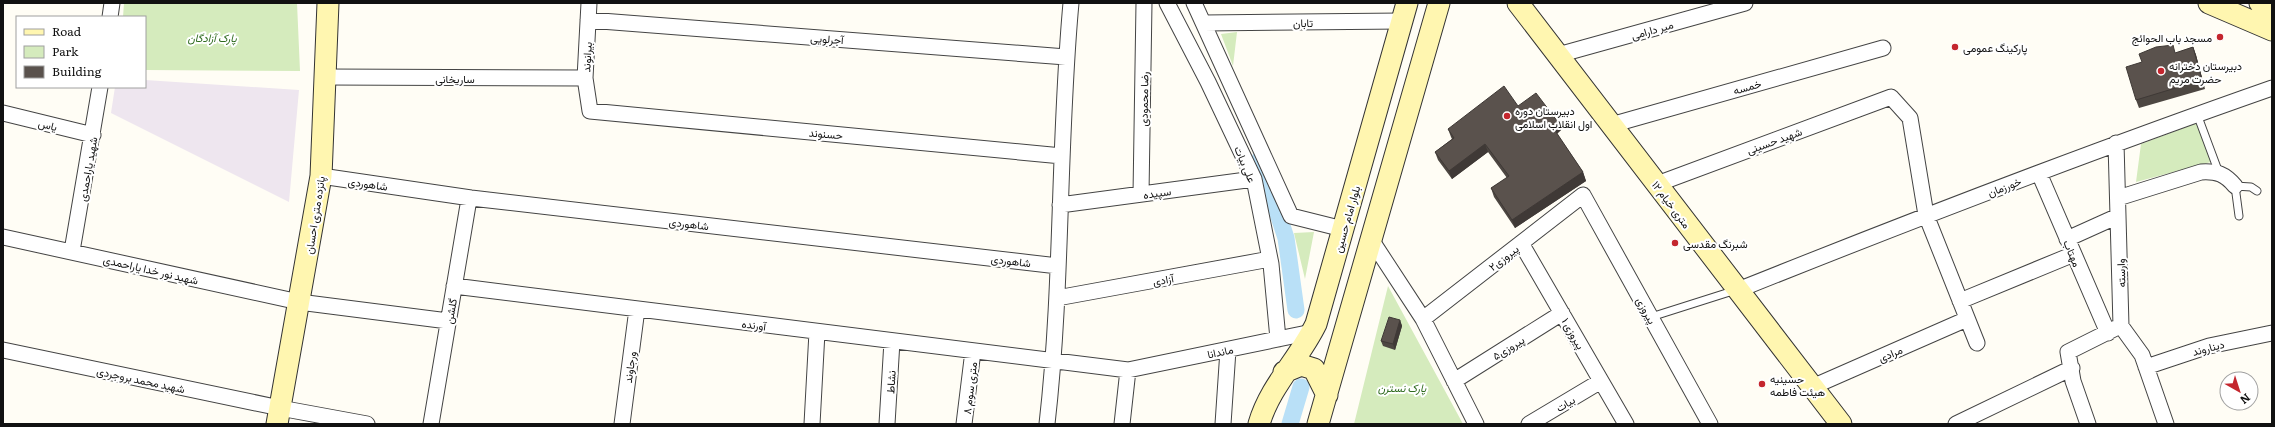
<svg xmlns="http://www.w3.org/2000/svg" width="2275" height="427" viewBox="0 0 2275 427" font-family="Literata,Vazirmatn,serif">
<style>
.industrial{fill:#eee6ef}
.green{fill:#d5ebbd}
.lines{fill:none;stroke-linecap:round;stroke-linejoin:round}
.canal{stroke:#b9e0f7;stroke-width:17}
.lane-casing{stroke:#444;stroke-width:9}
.street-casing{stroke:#444;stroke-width:17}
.secondary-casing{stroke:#333;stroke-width:23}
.lane{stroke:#fff;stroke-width:7}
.street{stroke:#fff;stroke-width:15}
.secondary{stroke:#fff6b0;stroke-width:21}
.wall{fill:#4d4742}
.shaded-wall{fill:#3f3936}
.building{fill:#5a524d;stroke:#3f3936}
.poi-dot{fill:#c4262e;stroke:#fff;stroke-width:1.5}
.labels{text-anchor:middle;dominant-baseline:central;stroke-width:4;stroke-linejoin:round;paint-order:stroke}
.street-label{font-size:11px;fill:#111;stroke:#fff}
.park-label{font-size:11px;font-style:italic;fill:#2f6b1f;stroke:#fff}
.poi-label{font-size:11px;fill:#111;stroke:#fff;text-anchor:start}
</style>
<rect width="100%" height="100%" fill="#fffdf5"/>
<path class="industrial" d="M145,80L299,90L289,202L111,113L115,87H145Z"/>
<path class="green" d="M124,3H297L300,71L145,70V17H123Z
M1237,32L1233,66L1221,34Z
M2197,123L2211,162L2136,182L2141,144Z
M1314,232L1305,279L1294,233Z
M1388,286L1463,424H1354Z"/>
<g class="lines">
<path class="canal" d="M1260,159L1286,238L1296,310
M1290,424L1301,387"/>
<g class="lane-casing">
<path id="lane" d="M2197,114L2219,173
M2239,216L2235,186L2251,187L2257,191
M1651,317L1736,290"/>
</g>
<g class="street-casing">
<path id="street" d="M589,3L585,78L590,111L1062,156
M1167,3L1208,82L1254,179L1271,264L1278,339
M1194,3L1291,216L1343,229
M110,17L112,3
M588,20L1066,57
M1204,23L1402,21
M1558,55L1745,3
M325,77L585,78
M3,113L93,135
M1611,125L1883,48
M2116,143L2121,326
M2039,173L2108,333
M321,176L471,198L1058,266
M1657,184L1891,97L1910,118L1926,215L1977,343
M1141,194L1144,3
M2118,198L2201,172C2217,171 2225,174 2235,186
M1060,205L1254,179
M3,237L299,302L448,321
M2067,239L2118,216
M1372,241L1423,319L1476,424
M1521,243L1626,424
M72,251L100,87
M454,286L1128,370L1312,332
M1738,290C1915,219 2092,151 2272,88
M1057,298L1270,259
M1960,301L2074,254
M1423,319L1583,195L1710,424
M2121,326L2142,355L2166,424
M3,350L280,408L367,424
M2146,367L2209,346L2272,333
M1454,381L1562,313
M1812,387L1967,319
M431,424L468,205L471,198
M622,424L637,309
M812,424L817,332
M887,424L892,341
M964,424L973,351
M1047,424C1063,284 1058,143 1071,3
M1122,424L1128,370
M1223,424L1228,350
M1529,424L1601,381
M1956,424L2072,368
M2088,424L2073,381L2068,352L2116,328"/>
</g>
<g class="secondary-casing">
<path id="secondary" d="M1518,3L1841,424
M2209,3L2272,30
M2260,3L2272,8
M1284,372L1301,365L1314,369L1327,395
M277,424L321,176L328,3
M1259,424C1270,386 1299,359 1316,324L1407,3
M1318,424L1439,3"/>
</g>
<use href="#lane" class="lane"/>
<use href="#street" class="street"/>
<use href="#secondary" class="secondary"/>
</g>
<path class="wall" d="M2193,47L2196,55L2205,89L2139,108L2136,100L2142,62L2176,53Z
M1518,106L1558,122L1561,130L1557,134L1583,172L1586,181L1515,228L1494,197L1491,188L1507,178L1488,152L1452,179L1438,160L1435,152L1452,139L1451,137L1448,129Z
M1400,320L1402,326L1395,350L1383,346L1381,341Z"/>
<path class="shaded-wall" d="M2193,47L2196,55L2205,89L2202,80Z
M1558,122L1561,130L1555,135L1552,126Z
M1485,144L1488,152L1452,179L1449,171Z
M1583,172L1586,181L1515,228L1512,220Z
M1400,320L1402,326L1395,350L1393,344Z"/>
<path class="building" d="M2173,45L2175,53L2193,47L2202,80L2136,100L2126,67L2142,62L2139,54L2156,47Z
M1504,86L1518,106L1536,93L1558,122L1552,126L1583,172L1512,220L1491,188L1509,176L1485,144L1449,171L1435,152L1454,138L1448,129Z
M1389,317L1400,320L1393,344L1381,341Z"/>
<g class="poi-dot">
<circle cx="2220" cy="37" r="4"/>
<circle cx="1955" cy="47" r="4"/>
<circle cx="2161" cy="71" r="4"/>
<circle cx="1507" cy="116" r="4"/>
<circle cx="1675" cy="243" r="4"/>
<circle cx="1762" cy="384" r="4"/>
</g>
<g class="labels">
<g class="street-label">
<text transform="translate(1303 22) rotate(-1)">تابان</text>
<text transform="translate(1652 29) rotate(-16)">میر دارامی</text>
<text transform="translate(827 38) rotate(4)">آجرلویی</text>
<text transform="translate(586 57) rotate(-87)">بیرانوند</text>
<text x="455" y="78">ساریخانی</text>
<text transform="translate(1747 86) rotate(-16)">خمسه</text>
<text transform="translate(1143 99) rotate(-89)">رضا محمودی</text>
<text transform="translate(48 124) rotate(14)">یاس</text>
<text transform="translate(826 133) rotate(5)">حسنوند</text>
<text transform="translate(1774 140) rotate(-20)">شهید حسینی</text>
<text transform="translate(1246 164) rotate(67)">علی بیات</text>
<text transform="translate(87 169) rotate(-80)">شهید یاراحمدی</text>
<text transform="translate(368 183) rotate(8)">شاهوردی</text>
<text transform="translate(2004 186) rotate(-21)">خورزمان</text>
<text transform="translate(1157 192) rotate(-8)">سپیده</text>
<text transform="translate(1672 204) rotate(53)">۱۲ متری خیام</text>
<text transform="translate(314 215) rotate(-81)">پانزده متری احسان</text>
<text transform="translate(1346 219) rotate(-74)">بلوار امام حسین</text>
<text transform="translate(689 223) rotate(7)">شاهوردی</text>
<text transform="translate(2073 253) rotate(67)">مهتاب</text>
<text transform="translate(1503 257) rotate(-38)">پیروزی۲</text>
<text transform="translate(1011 260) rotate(7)">شاهوردی</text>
<text transform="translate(151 269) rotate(13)">شهید نور خدا یاراحمدی</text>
<text transform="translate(2120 273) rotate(-92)">وارسته</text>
<text transform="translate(1163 279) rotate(-10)">آزادی</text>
<text transform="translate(1647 310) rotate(61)">پیروزی</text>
<text transform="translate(450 311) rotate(-80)">گلشن</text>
<text transform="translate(754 324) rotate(7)">آورنده</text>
<text transform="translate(1574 333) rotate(60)">پیروزی ۱</text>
<text transform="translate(1508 347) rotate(-32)">پیروزی۵</text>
<text transform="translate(2208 347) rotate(-15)">دیناروند</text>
<text transform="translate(1220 351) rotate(-12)">ماندانا</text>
<text transform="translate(1890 353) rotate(-23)">مرادی</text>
<text transform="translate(629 367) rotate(-82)">ورجاوند</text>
<text transform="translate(141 379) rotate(12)">شهید محمد بروجردی</text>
<text transform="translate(890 382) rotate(-86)">نشاط</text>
<text transform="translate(969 388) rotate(-83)">۸ متری سوم</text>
<text transform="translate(1565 403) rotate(-31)">بیات</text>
</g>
<g class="park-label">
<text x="212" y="37">پارک آزادگان</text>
<text x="1402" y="387">پارک نسترن</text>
</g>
<g class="poi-label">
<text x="2212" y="37" text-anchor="end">مسجد باب الحوائج</text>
<text x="1963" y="47">پارکینگ عمومی</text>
<text x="2169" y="65">دبیرستان دخترانه<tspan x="2169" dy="13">حضرت مریم</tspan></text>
<text x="1515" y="110">دبیرستان دوره<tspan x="1515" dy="13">اول انقلاب اسلامی</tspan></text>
<text x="1683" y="243">شبرنگ مقدسی</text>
<text x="1770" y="378">حسینیه<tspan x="1770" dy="13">هیئت فاطمه</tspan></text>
</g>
</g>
<rect width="2275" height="427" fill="none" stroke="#111111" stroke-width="8"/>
<rect x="16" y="16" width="130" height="72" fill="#ffffff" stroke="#a0a0a0"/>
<rect x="24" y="29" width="20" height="6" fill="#fff6b0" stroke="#a0a0a0"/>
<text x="52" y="36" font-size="12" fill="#111111">Road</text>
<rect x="24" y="46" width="20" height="12" fill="#d5ebbd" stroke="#a0a0a0"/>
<text x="52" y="56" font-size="12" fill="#111111">Park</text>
<rect x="24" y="66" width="20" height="12" fill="#5a524d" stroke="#a0a0a0"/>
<text x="52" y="76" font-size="12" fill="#111111">Building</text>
<g transform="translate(2239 391) rotate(141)"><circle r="19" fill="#ffffff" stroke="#a0a0a0"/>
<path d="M0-3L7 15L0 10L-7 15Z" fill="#c4262e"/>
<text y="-6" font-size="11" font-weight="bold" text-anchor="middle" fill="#111111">N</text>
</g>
</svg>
